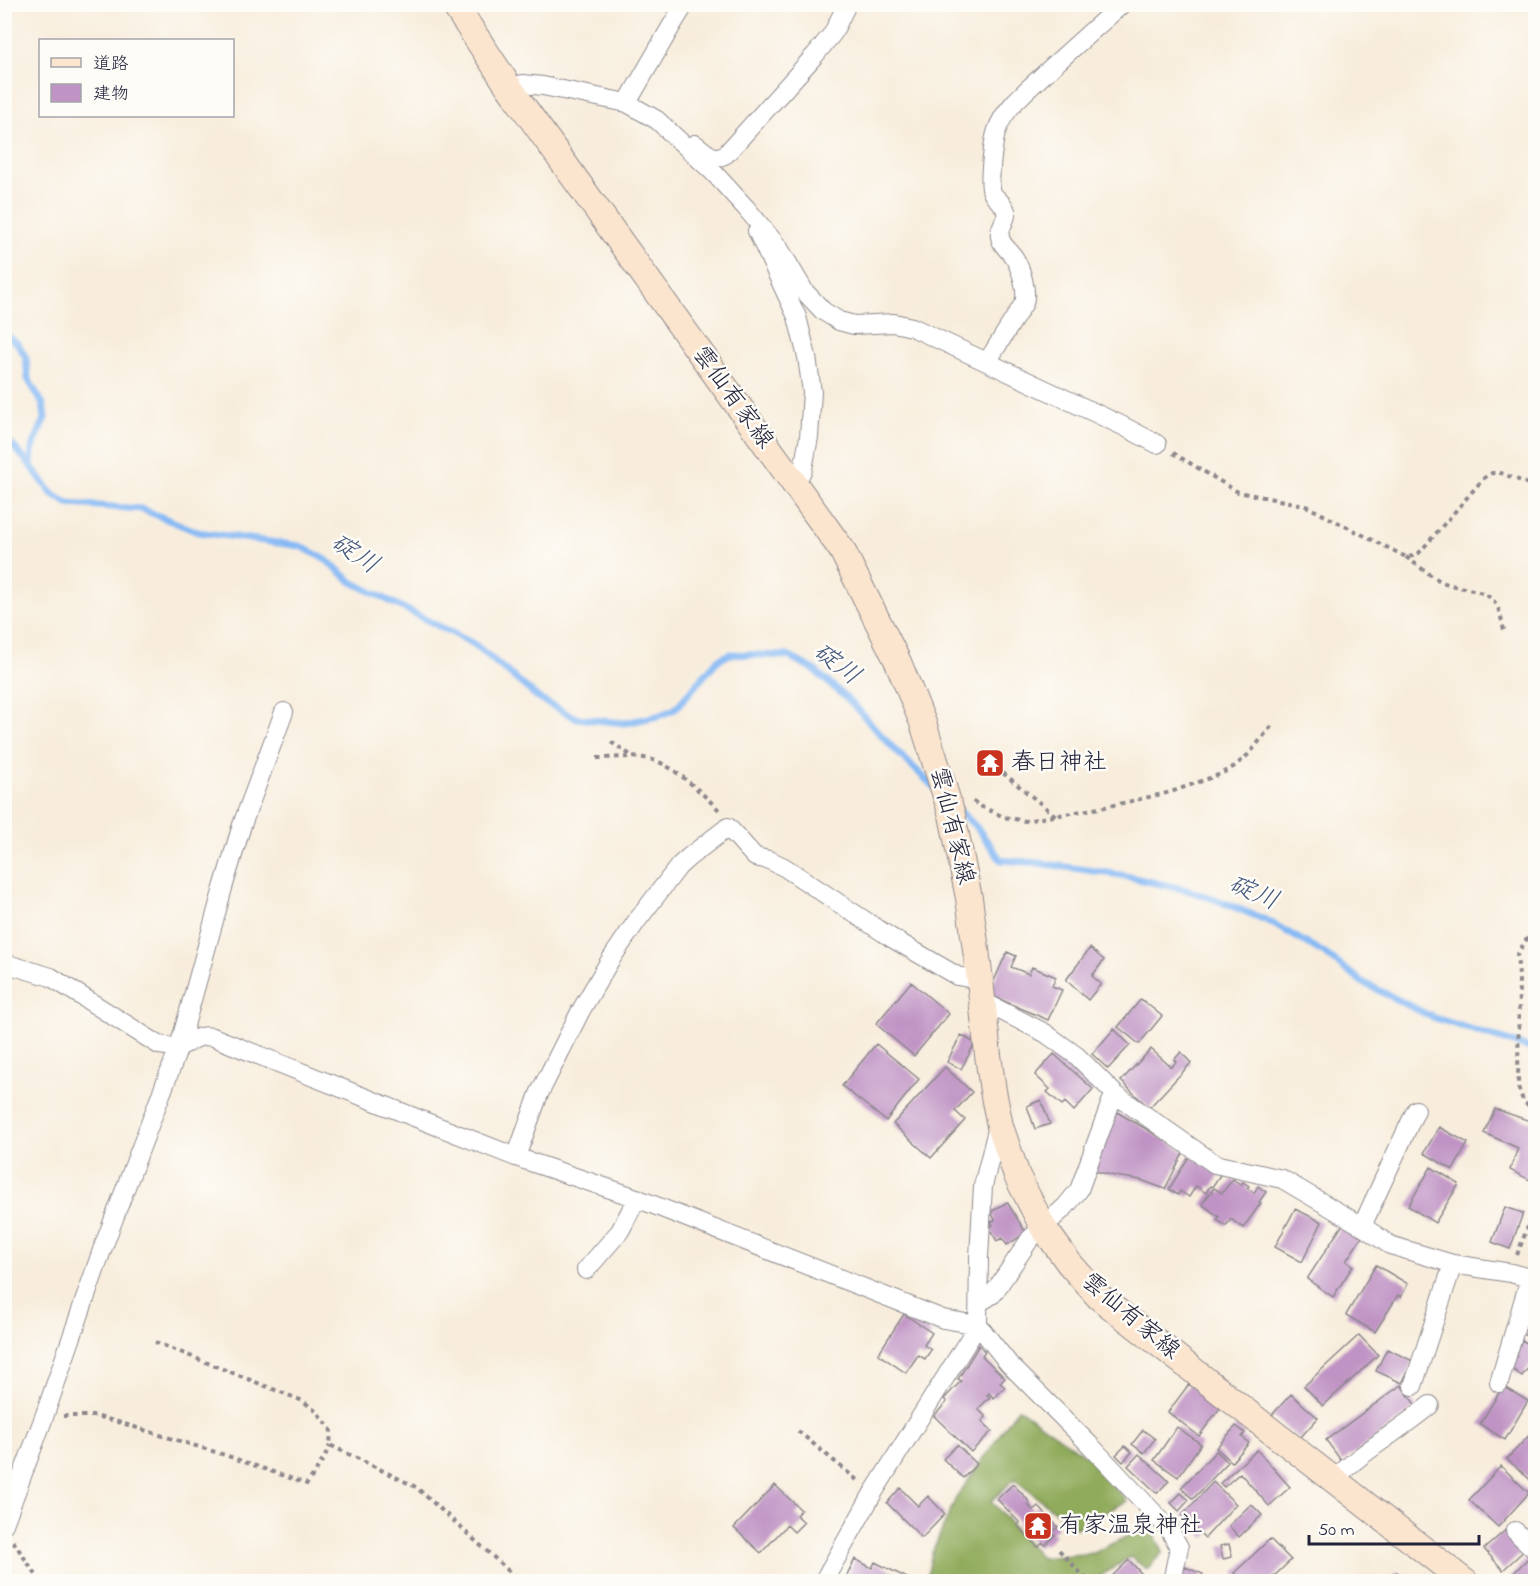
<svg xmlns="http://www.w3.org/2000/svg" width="1540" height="1586" viewBox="0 0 1540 1586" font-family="'Indie Flower','Klee One',sans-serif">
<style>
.forest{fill:#90ab5c;stroke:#59664c;stroke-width:1.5}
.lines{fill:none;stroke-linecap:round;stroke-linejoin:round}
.stream{stroke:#86b9f4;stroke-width:7}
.building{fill:#bf93c4}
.minor-casing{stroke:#8d888c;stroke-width:20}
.secondary-casing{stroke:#8d888c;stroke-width:28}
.path{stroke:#8d888c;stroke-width:4;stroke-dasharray:4.5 4.5;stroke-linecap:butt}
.minor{stroke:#fff;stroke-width:18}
.secondary{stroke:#fbe5cf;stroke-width:26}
.labels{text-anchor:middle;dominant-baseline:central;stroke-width:5;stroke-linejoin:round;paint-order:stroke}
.street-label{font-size:24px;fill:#22223b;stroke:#fdfcf7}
.poi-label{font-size:24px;fill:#22223b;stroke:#fdfcf7;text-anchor:start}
.water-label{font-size:26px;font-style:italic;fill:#45577c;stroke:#fdfcf7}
</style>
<rect width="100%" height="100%" fill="#fdfcf7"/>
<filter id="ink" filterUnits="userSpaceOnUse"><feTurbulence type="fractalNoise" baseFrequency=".0167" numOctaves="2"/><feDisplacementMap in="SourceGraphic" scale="12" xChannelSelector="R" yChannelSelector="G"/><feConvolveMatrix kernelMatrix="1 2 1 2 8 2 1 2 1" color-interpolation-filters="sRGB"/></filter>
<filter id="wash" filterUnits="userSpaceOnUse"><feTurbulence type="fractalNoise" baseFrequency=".008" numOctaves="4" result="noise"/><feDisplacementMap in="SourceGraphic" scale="24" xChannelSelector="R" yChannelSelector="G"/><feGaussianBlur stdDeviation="1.35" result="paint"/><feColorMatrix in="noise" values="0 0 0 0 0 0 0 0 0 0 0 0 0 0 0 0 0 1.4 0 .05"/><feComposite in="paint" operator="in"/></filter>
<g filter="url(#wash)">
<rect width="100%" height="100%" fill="#f8eddc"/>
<path class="forest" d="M1018,1408L1092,1460L1127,1501L1076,1528L1014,1479L991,1501L1041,1558L1093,1553L1150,1525L1163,1552L1147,1569L1130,1557L1093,1581H926L932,1553L956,1498Z"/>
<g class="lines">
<path class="stream" d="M4,333L18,344L26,358L28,379L43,404L45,418L32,449L31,466
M4,436L31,466L52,494L69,504L142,509L198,532L300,546L325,559L352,582L474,644L541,700L576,718L625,723L658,716L675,709L718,660L730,654L788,656L813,669L852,703L893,748L934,787
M960,811L978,829L1001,860L1039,863L1121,875L1187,890L1217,900L1268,921L1324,953L1362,982L1432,1017L1536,1050"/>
</g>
<g id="blocks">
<path class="building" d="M1090,948L1104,960L1092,976L1101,984L1088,1000L1066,980Z
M1007,952L1016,956L1011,967L1029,974L1032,967L1056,977L1052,986L1062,990L1048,1020L988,994Z
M911,982L949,1014L914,1056L876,1024Z
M1141,999L1162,1016L1139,1044L1118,1027Z
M1114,1029L1130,1045L1108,1069L1092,1054Z
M961,1035L975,1043L961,1069L947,1062Z
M876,1044L919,1079L886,1121L842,1086Z
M1151,1049L1171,1067L1176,1062L1174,1060L1181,1052L1191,1063L1149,1108L1121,1081Z
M1054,1054L1093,1089L1074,1111L1065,1102L1062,1105L1047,1092L1050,1089L1035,1075Z
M945,1067L972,1092L955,1111L965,1120L931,1158L893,1124Z
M1041,1100L1050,1124L1035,1129L1027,1106Z
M1495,1109L1536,1123V1183L1510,1170L1518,1148L1484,1133Z
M1115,1111L1184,1151L1165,1189L1141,1180L1115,1176L1087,1169Z
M1439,1127L1468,1143L1453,1170L1424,1153Z
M1190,1155L1220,1175L1212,1187L1210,1186L1206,1193L1196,1186L1189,1197L1180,1191L1178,1195L1169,1189Z
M1431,1167L1459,1184L1435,1223L1408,1206Z
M1233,1179L1241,1185L1243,1182L1249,1186L1247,1188L1254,1193L1258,1186L1266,1192L1259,1202L1261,1203L1243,1228L1231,1219L1226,1226L1217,1220L1219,1217L1202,1204L1214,1188L1222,1193Z
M1007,1202L1026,1233L1007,1245L1002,1238L997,1241L989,1228L993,1225L991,1222L995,1220L991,1212Z
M1505,1207L1523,1213L1510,1249L1492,1242Z
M1295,1209L1322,1222L1302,1262L1275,1247Z
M1343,1224L1362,1237L1346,1261L1353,1266L1333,1297L1307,1279Z
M1376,1265L1408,1284L1401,1297L1398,1295L1375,1332L1346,1315Z
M1536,1299V1341L1517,1331Z
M904,1314L932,1333L924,1345L931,1350L925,1359L918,1355L906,1373L878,1354Z
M1359,1335L1378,1355L1323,1406L1304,1386Z
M1522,1340L1536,1349V1357L1522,1376L1505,1364Z
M979,1345L985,1352L982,1356L1005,1378L1000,1383L1005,1387L994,1398L989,1393L987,1395L990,1397L978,1409L986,1417L982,1421L992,1431L971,1452L934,1416L947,1402L944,1399L961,1381L958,1379Z
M1387,1349L1413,1361L1402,1383L1376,1371Z
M1189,1384L1220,1408L1199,1436L1168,1412Z
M1401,1385L1417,1407L1342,1462L1326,1440Z
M1503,1386L1528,1401L1505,1440L1480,1424Z
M1291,1394L1318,1418L1299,1439L1272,1415Z
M1236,1426L1245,1433L1242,1437L1249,1443L1232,1462L1216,1448Z
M1177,1427L1201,1444L1178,1477L1154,1460Z
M1536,1428V1485L1507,1459Z
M1143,1430L1155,1439L1144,1453L1132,1444Z
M957,1445L977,1464L963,1478L943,1459Z
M1125,1446L1132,1452L1123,1462L1116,1455Z
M1257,1450L1290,1487L1269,1506L1240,1473L1224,1487L1220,1483Z
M1216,1451L1228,1462L1193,1499L1181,1488Z
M1139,1454L1169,1481L1157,1493L1128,1466Z
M1501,1466L1529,1493L1498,1527L1469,1500Z
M1213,1482L1236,1504L1205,1538L1182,1516Z
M1013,1484L1027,1499L1030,1503L1028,1505L1033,1510L1038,1506L1058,1527L1052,1533L1055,1535L1045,1545L1043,1543L1038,1547L1017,1525L1020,1523L997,1499Z
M775,1485L801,1510L796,1515L804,1522L794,1532L787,1525L761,1553L734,1528Z
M900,1488L918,1506L928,1496L945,1514L922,1538L887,1503Z
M1181,1493L1189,1500L1179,1511L1171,1503Z
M1251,1504L1262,1515L1239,1537L1229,1526Z
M1509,1527L1527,1548L1503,1570L1484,1549Z
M1270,1539L1291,1560L1268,1582H1243L1234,1573Z
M1229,1544L1232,1557L1223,1559L1220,1546Z
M1533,1553L1536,1556V1582H1505Z
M855,1559L872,1568L875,1562L909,1579L908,1582H844Z
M1129,1560L1141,1573L1132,1582H1113L1110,1578Z
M1185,1567L1203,1574L1197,1582H1179Z
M1397,1572L1409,1582H1395L1392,1579Z"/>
</g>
</g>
<g filter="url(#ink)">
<use href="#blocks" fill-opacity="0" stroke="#8d888c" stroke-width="1.5"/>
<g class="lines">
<g class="minor-casing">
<path id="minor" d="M509,87L523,84L543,86L627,103L657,120L714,173L746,208L779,248L805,292L823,311L839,321L854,325L894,323L912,327L1123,426L1157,444
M627,103L672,25L685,4
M695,144C706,152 713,162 726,154L815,55L833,33L847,4
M757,231L797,317L807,357L812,392L809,437L803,469L795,485
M987,362L1024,303C1028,291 1021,269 1015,259C1011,252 1001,245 1000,237C998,227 1008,220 1006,211C1004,202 992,198 991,189C989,177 993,141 997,130C1004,109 1024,93 1040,78C1067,53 1094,29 1122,4
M4,963L51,977L159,1045C166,1046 173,1048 180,1046C193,1042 196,1034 213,1037L429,1123L516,1157L631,1196L943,1319L978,1325L1009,1364L1090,1445L1169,1529L1179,1547L1172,1582
M982,1001L1045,1033L1077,1056L1116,1095L1215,1164L1282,1179L1362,1226L1390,1245L1453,1264L1511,1273L1536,1280
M516,1157L539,1094L580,1012L609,962L636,922L679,866L689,857L728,827L755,857L769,860L784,867L890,937L957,976L980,980
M1362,1226L1416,1110
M586,1270L620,1231L637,1198
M979,1303L993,1294L1030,1239L1065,1207L1079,1190L1111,1102L1116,1095
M1499,1383L1530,1278
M1413,1386L1453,1264
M1334,1480C1362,1451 1399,1431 1430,1405
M4,1524L44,1417L102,1250L179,1047L223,888L242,825L284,712
M1515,1531L1536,1551
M823,1582L873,1493L978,1325L979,1257L983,1186L997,1130L1000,1126"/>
</g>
<g class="secondary-casing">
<path id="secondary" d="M454,4L509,87L842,550L898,662L923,723L952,815L969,898L980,980L988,1055L993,1091L1000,1126L1017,1176L1043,1227L1069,1263L1099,1297L1465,1582"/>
</g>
<path class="path" d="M1173,453L1238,492L1304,505L1406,557L1413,556L1419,553L1484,478L1492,473H1501L1536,487
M1406,557C1419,566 1431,577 1445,583C1462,590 1490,588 1498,608C1501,615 1502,623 1504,630
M611,742L632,756
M597,758C616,758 635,755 653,760C673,765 704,795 719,810
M1003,773L1056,816
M973,801L980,806L1004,817L1025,821L1105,807L1171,792L1221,774L1235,766L1249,754L1274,723
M1536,933L1526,940L1517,955L1519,976L1518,1087L1524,1103L1536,1109
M1517,1255L1536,1205
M155,1342L303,1401L317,1412L331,1430L330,1445L416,1487L521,1582
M63,1416H95L118,1422L225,1455L307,1484L323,1460L330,1445
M798,1431L857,1480
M13,1541L33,1571L43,1582
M1059,1550L1089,1582"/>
<use href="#minor" class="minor"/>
<use href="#secondary" class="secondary"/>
</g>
</g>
<defs>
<g id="temple-square" transform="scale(1.5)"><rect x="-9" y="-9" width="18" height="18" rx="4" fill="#c8321e" stroke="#fdfcf7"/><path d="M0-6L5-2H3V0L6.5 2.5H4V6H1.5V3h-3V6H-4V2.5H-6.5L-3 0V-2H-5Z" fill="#fff"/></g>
</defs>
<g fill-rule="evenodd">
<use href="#temple-square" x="990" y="763"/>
<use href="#temple-square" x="1038" y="1526"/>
</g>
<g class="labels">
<g class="street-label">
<text transform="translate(732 398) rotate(54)">雲仙有家線</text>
<text transform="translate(951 826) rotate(76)">雲仙有家線</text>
<text transform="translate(1130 1317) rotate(40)">雲仙有家線</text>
</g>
<g class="poi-label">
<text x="1011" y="763">春日神社</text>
<text x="1059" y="1526">有家温泉神社</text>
</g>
<g class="water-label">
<text transform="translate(354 555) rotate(33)">碇川</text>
<text transform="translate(836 665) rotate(37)">碇川</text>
<text transform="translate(1253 894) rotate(23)">碇川</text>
</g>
</g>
<rect width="1540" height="1586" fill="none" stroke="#fdfcf7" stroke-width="24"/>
<rect x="39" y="39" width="195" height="78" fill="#fdfcf7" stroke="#a5a5ac" stroke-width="1.5"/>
<rect x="51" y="58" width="30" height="9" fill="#fbe5cf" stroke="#a5a5ac" stroke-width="1.5"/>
<text x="93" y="69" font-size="18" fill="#22223b">道路</text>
<rect x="51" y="84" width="30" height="18" fill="#bf93c4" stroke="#a5a5ac" stroke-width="1.5"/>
<text x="93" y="99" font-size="18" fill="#22223b">建物</text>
<path d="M1309 1535v9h170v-9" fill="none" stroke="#22223b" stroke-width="3"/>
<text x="1318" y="1535" font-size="18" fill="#22223b" stroke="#fdfcf7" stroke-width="4.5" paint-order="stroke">50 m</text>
</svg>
